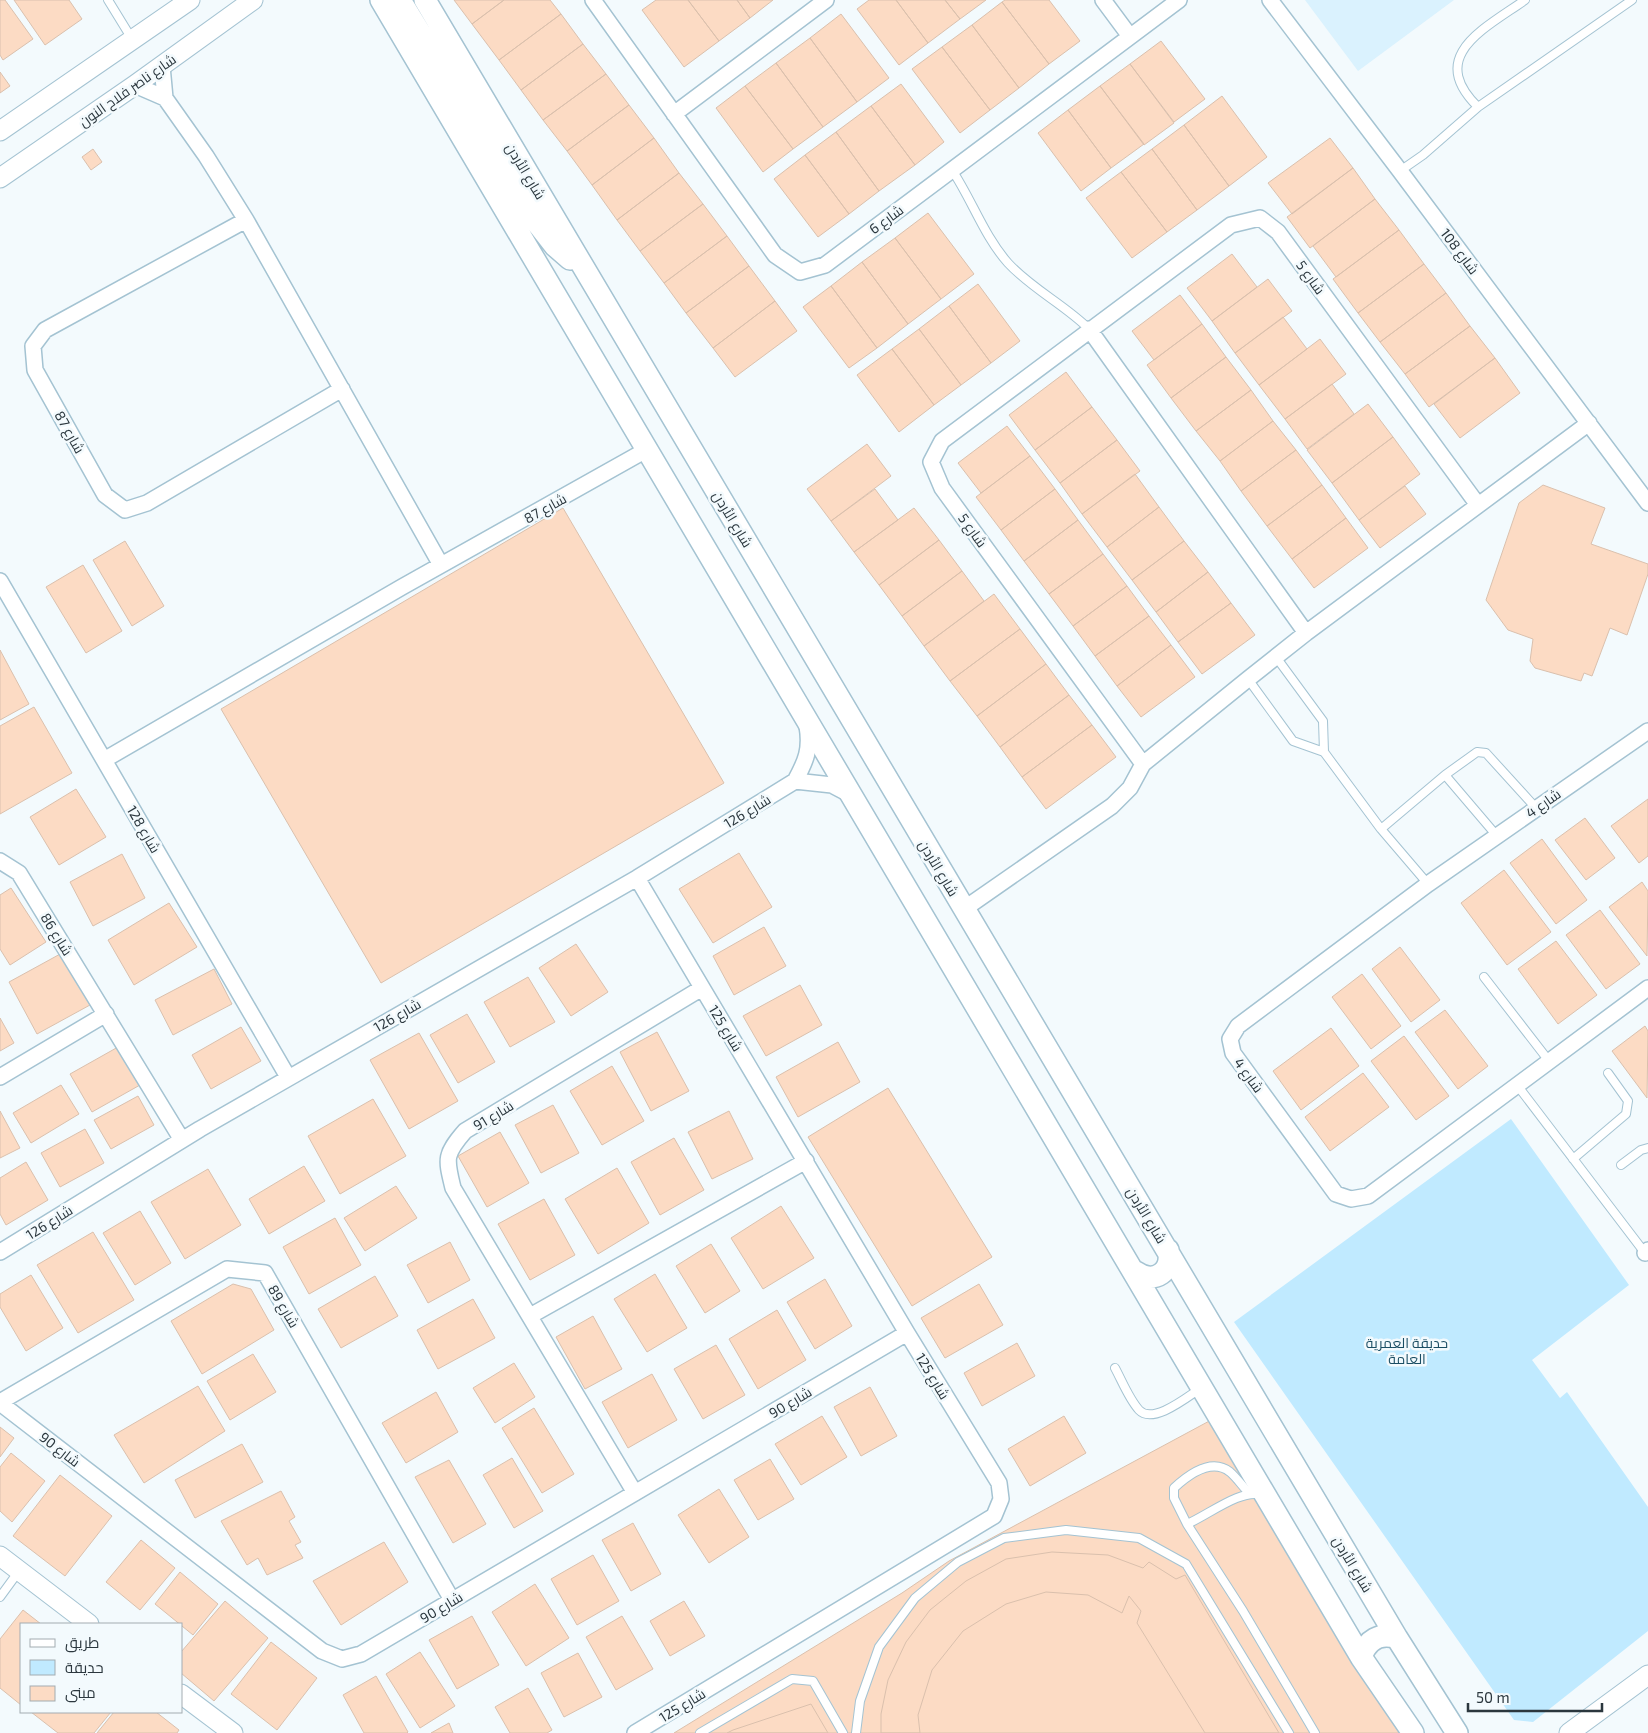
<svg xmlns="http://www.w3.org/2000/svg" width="1648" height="1733" viewBox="0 0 1648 1733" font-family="'Exo 2',Cairo,sans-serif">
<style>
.built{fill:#daf2fe}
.green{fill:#c0eaff}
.building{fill:#fcdbc4;stroke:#dac0ad}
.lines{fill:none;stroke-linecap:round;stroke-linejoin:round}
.service-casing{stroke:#a4c3d2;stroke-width:10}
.minor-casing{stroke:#a4c3d2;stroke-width:18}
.tertiary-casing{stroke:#a4c3d2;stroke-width:21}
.secondary-casing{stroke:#a4c3d2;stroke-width:24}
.service{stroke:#fff;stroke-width:8}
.minor{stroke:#fff;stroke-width:15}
.tertiary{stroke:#fff;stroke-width:19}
.secondary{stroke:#fff;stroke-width:21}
.labels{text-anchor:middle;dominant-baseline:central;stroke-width:5;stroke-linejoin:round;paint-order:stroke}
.street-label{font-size:14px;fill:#2b373e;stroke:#f3fafd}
.park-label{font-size:14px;fill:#1b4e64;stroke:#f3fafd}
</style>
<rect width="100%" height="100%" fill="#f3fafd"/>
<path class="built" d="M1305,0H1454L1358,71Z"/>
<path class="green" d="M1511,1119L1629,1285L1532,1360L1560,1398L1567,1392L1648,1507V1631L1533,1722L1514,1720L1234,1322Z"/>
<path class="building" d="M0,0H5L33,39L3,60L0,55Z
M14,0H69L82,19L45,45Z
M454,0H504L472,24Z
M504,0H550L561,14L499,60L472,24Z
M656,0H688L719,41L684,67L642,10Z
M688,0H737L750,18L719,41Z
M737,0H773L750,18Z
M869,0H896L928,43L899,65L857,9Z
M896,0H945L960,19L928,43Z
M945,0H986L960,19Z
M1005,0H1049L1080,41L1049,64L1002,2Z
M1002,2L1049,64L1019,88L972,25Z
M561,14L583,44L521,90L499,60Z
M841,14L889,78L857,102L810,38Z
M972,25L1019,88L990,110L942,47Z
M810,38L857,102L823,127L776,63Z
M1161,41L1205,99L1174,122L1130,64Z
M583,44L606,74L543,120L521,90Z
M942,47L990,110L960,133L912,69Z
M776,63L823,127L793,149L745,86Z
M1130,64L1174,123L1144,145L1100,86Z
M0,72L10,86L0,93Z
M606,74L629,105L567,151L543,120Z
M901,84L944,142L915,165L871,106Z
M745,86L793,149L763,172L716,108Z
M1100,86L1144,144L1111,168L1068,110Z
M1222,96L1267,157L1229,186L1184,125Z
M629,105L654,138L592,185L567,151Z
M871,106L915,165L879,191L836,132Z
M1068,110L1111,168L1081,191L1038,133Z
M1184,125L1229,186L1197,210L1152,149Z
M836,132L879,191L849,214L805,155Z
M654,138L679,173L617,220L592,185Z
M1330,138L1353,168L1292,214L1268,183Z
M93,149L102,162L91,170L82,157Z
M1152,149L1197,210L1167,232L1121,172Z
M805,155L849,214L818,237L774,179Z
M1353,168L1375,199L1310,248L1287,217Z
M1121,172L1167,232L1132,258L1086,198Z
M679,173L703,204L640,251L617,220Z
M1375,199L1399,230L1336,277L1313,246Z
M703,204L727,236L664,283L640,251Z
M928,213L974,274L941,299L895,238Z
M1399,230L1424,264L1358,313L1333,279Z
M727,236L749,266L686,313L664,283Z
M895,238L941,299L908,324L862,262Z
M1232,254L1257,287L1212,321L1187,288Z
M862,262L908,324L877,348L831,286Z
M1424,264L1446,293L1380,342L1358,313Z
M749,266L775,301L713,348L686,313Z
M1268,279L1292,311L1235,353L1212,321Z
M978,284L1020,341L991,363L949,306Z
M831,286L877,348L849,368L803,307Z
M1446,293L1470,326L1405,374L1380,342Z
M1180,295L1202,324L1154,360L1132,331Z
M775,301L797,331L735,377L713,348Z
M949,306L991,363L961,385L919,329Z
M1283,317L1307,349L1259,385L1235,353Z
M1202,324L1226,357L1171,398L1147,365Z
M1470,326L1495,358L1429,407L1405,374Z
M919,329L961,385L934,405L892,349Z
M1320,339L1346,374L1285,419L1259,385Z
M892,349L934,405L899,432L857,375Z
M1226,357L1251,390L1196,431L1171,398Z
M1495,358L1520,393L1460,438L1434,404Z
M1066,372L1092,407L1035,450L1009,415Z
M1332,384L1354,414L1307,449L1285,419Z
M1251,390L1273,421L1220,461L1196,431Z
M1368,404L1393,437L1332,483L1307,450Z
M1092,407L1117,440L1060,483L1035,450Z
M1273,421L1296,450L1241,491L1220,461Z
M1007,426L1030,456L981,493L958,463Z
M1393,437L1420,474L1359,520L1332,483Z
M1117,440L1140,471L1082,514L1060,483Z
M867,444L891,476L831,521L807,489Z
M1296,450L1322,485L1267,526L1241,491Z
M1030,456L1055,489L1001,530L976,497Z
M1135,474L1159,507L1107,547L1082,514Z
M1322,485L1346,518L1292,559L1267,526Z
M1543,485L1605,508L1591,544L1648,564V574L1627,635L1610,628L1592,676L1584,673L1581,681L1535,668L1530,661L1533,639L1508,630L1486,600L1519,503Z
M1405,486L1426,514L1380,548L1359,520Z
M875,489L898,520L854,552L831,521Z
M1055,489L1078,520L1024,561L1001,530Z
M1159,507L1184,541L1132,580L1107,547Z
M563,508L724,783L381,983L221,709Z
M914,508L939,540L879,585L854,552Z
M1346,518L1368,548L1314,588L1292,559Z
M1078,520L1103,554L1049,594L1024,561Z
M939,540L962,571L902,616L879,585Z
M125,541L164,606L132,626L93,560Z
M1184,541L1208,572L1156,612L1132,580Z
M1103,554L1127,586L1073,626L1049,594Z
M83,565L122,631L86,653L46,587Z
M962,571L984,601L924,646L902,616Z
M1208,572L1231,603L1178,642L1156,612Z
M1127,586L1149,616L1095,656L1073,626Z
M994,594L1020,629L950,681L924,646Z
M1231,603L1255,635L1202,674L1178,642Z
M1149,616L1171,645L1117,686L1095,656Z
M1020,629L1046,664L977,716L950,681Z
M1171,645L1195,677L1141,717L1117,686Z
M0,650L29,704L0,720Z
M1046,664L1069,695L1000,747L977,716Z
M1069,695L1092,725L1022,777L1000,747Z
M34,707L72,773L0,814V726Z
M1092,725L1116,757L1046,809L1022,777Z
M76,789L106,837L59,865L30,817Z
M1648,799V856L1639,863L1611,826Z
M1585,818L1615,858L1586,880L1555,840Z
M1542,839L1587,900L1556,924L1510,863Z
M739,853L772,907L713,943L679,889Z
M122,854L145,898L93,926L70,882Z
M1504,870L1551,932L1507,965L1461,903Z
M1642,882L1648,891L1647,956L1609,907Z
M11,888L46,942L10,965L0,949V895Z
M169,903L197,947L134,985L108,940Z
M1600,910L1640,964L1606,989L1566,935Z
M764,927L786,966L734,995L713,956Z
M1556,941L1597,995L1558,1024L1518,969Z
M576,944L608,992L571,1016L539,968Z
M1400,947L1440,1000L1411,1022L1372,969Z
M62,953L90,1005L37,1034L9,982Z
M214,969L232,1004L173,1035L155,1000Z
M1362,974L1401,1026L1371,1049L1332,997Z
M528,977L555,1022L510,1047L484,1002Z
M800,985L822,1025L766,1056L743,1016Z
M1445,1010L1488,1066L1458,1089L1415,1032Z
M467,1014L495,1062L458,1083L430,1035Z
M0,1018L14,1043L0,1051Z
M1645,1026L1648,1031L1647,1098L1612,1051Z
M241,1027L261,1061L211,1089L192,1055Z
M1331,1028L1359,1066L1301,1110L1273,1071Z
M657,1032L689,1091L651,1111L620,1052Z
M419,1033L458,1101L409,1129L370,1060Z
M1404,1036L1449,1096L1416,1120L1371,1061Z
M838,1042L860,1082L798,1117L776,1077Z
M118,1047L140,1085L92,1112L70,1074Z
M612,1066L644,1121L602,1145L570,1091Z
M1363,1073L1389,1107L1330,1151L1305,1117Z
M61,1085L79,1114L31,1143L13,1113Z
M888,1088L992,1257L912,1306L808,1137Z
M138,1096L154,1125L111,1149L94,1120Z
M373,1099L406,1156L340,1194L308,1136Z
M553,1105L579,1153L541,1173L515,1125Z
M0,1111L20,1148L0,1158Z
M729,1111L753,1159L712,1179L688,1132Z
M85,1129L104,1163L60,1187L41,1153Z
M500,1132L529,1183L487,1207L458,1156Z
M674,1138L704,1190L660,1215L631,1162Z
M26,1162L48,1200L6,1225L0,1214V1178Z
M304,1166L325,1201L269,1234L249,1199Z
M617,1168L649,1223L598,1254L565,1199Z
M208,1169L241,1225L185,1259L151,1202Z
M396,1186L417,1218L365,1251L344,1218Z
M544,1199L575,1255L530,1280L498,1224Z
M781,1206L814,1258L763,1289L731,1238Z
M140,1211L171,1263L135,1285L103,1233Z
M335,1218L361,1265L309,1294L283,1247Z
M93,1232L134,1300L78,1333L37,1265Z
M450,1242L470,1280L428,1303L407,1265Z
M711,1244L740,1291L705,1313L676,1266Z
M655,1274L687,1328L647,1352L614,1299Z
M31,1275L63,1328L26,1351L0,1307V1294Z
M375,1276L398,1316L341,1348L318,1309Z
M825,1279L852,1326L815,1349L787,1302Z
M233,1284L251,1289L274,1330L202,1374L171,1321Z
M979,1284L1003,1325L945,1358L921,1318Z
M473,1299L495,1338L438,1369L417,1330Z
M777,1310L806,1360L758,1389L729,1339Z
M593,1316L622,1369L585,1389L556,1337Z
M1017,1343L1035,1376L982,1406L964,1373Z
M716,1345L745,1395L703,1419L674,1369Z
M253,1354L276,1392L230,1420L207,1381Z
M514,1363L535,1397L495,1423L473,1388Z
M652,1374L677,1420L628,1448L602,1402Z
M198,1386L225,1431L144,1483L114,1435Z
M870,1387L897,1436L861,1456L834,1407Z
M436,1392L458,1432L406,1463L382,1423Z
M534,1408L574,1474L542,1493L502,1428Z
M822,1416L847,1457L801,1485L775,1444Z
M1064,1416L1086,1453L1030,1486L1008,1449Z
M1213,1419L1416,1733H674L902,1593L949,1561Z
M0,1427L14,1438L0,1457Z
M242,1444L263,1482L195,1518L175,1480Z
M11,1453L45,1481L12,1522L0,1511V1467Z
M512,1458L543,1511L514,1528L483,1475Z
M770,1459L794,1499L758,1520L734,1480Z
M449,1460L486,1524L453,1543L415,1477Z
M60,1475L112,1516L65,1576L13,1536Z
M719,1489L749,1537L709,1563L678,1515Z
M281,1491L295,1517L289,1521L301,1542L295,1545L303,1558L267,1575L258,1558L247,1565L221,1521Z
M633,1523L661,1574L631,1591L602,1540Z
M141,1540L175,1568L140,1610L106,1582Z
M384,1542L408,1582L341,1625L313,1581Z
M1052,1552L1108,1555L1143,1568L1149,1562L1176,1579L1185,1575L1279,1733H1205L1137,1623L1141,1611L1129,1596L1122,1613L1088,1595L1046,1592L1006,1604L963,1631L932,1670L918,1715L920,1733H881V1714L888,1680L906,1642L930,1610L966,1581L1006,1559Z
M593,1555L619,1601L577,1625L551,1579Z
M180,1572L218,1604L193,1635L155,1604Z
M535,1584L569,1638L526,1666L492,1612Z
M225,1601L268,1638L214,1701L181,1673V1652Z
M684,1601L705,1636L670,1656L650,1621Z
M23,1610L41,1624H21V1705L0,1688V1639Z
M472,1616L499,1665L457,1689L429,1640Z
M622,1616L653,1669L616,1690L586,1637Z
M271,1642L317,1678L277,1730L231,1694Z
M420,1652L455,1706L420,1728L386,1674Z
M578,1653L602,1697L564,1717L541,1673Z
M376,1676L408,1732L407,1733H364L343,1695Z
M528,1688L552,1730L547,1733H510L495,1707Z
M811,1704L828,1733H727L733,1730Z
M31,1712H111L94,1733H58Z
M114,1712H156L179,1730L177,1733H97Z
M449,1723L453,1733H431Z"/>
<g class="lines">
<g class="service-casing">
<path id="service" d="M108,0L132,39
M1478,107C1426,56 1484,29 1525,0
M952,170C972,200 984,236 1008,263C1032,289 1065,305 1089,329
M1400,171L1423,155L1478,107L1632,0
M1276,657L1323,721L1324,752
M1248,679L1293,741L1324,752L1381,829L1428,884
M1445,775L1497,836
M1381,829L1445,775L1477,752L1486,753L1536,808
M1484,977L1549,1061
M1517,1085L1645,1253
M1573,1159L1626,1114L1628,1101L1608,1073
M1621,1165L1641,1150L1648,1148
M1115,1368C1122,1381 1129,1399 1139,1410C1153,1425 1187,1397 1201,1388
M1262,1495C1241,1488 1207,1516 1187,1524L1243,1611L1315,1733
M1187,1524L1174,1498V1488C1188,1475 1211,1457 1230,1472C1237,1478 1243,1487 1249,1493
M0,1597L19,1571
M700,1733L792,1679L813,1681L843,1733
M856,1733L860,1701L879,1647L915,1598L958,1562L1004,1538L1066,1530L1139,1538L1186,1564L1289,1733"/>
</g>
<g class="minor-casing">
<path id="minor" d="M593,0L775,255L800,272L825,265L1179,0
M1103,0L1129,35
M1270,0L1400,171L1648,503
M162,66L165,98
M135,85L165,98L206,156L246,220L441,565
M674,114L826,0
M246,220L45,330L33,346L35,370L105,495L125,510L147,503L342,389
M1089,329L1306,633
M0,581L288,1077
M1648,731L1428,884L1238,1026L1230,1039L1233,1053L1336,1194L1351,1199L1368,1196L1648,988
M104,760L402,587L648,449
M1143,764L942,488L931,462L942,441L1231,225L1260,218L1278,232L1478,505
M795,781L832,785L851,795
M0,861L19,873L182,1140
M964,909L1112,806L1130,788L1143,764L1248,679L1306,633L1589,423
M0,1077L106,1014
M0,1252L200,1129L637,878L795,781C806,761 811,749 807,726
M1645,1253L1648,1250
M530,1316L806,1161
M0,1402L227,1269L265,1273L452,1600
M0,1403L322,1651L342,1659L361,1654L907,1333
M635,1493L453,1188C446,1159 444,1155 465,1131L702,988
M635,1733L994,1516L1001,1499L999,1483L907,1333L637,878"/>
</g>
<g class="tertiary-casing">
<path id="tertiary" d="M0,131L190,0
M0,178L135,85L253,0
M0,1556L89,1624
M181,1694L233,1733
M1569,1733L1648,1675"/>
</g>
<g class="secondary-casing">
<path id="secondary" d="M381,0L1361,1657L1413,1733
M400,0L534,219L555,246L570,259
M425,0L1397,1638L1457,1733
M1136,1272C1154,1285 1174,1271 1168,1250
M1361,1657C1367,1640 1380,1632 1397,1638"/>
</g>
<use href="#service" class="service"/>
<use href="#minor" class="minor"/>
<use href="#tertiary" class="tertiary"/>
<use href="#secondary" class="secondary"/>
</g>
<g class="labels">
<g class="street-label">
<text transform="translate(127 90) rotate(-35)">شارع ناصر فلاح النون</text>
<text transform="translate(526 171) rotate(59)">شارع الأردن</text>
<text transform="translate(886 219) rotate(-36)">شارع 6</text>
<text transform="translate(1460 251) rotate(53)">شارع 108</text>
<text transform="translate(1311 277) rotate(54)">شارع 5</text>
<text transform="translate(70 432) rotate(61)">شارع 87</text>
<text transform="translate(545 508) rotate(-29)">شارع 87</text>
<text transform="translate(733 519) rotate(59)">شارع الأردن</text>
<text transform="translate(973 530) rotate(54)">شارع 5</text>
<text transform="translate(1543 803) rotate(-35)">شارع 4</text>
<text transform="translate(747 811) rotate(-31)">شارع 126</text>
<text transform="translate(144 829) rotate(60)">شارع 128</text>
<text transform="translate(939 868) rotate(59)">شارع الأردن</text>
<text transform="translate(57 934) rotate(58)">شارع 86</text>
<text transform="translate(397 1015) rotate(-30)">شارع 126</text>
<text transform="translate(726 1028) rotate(59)">شارع 125</text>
<text transform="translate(1249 1075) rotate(54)">شارع 4</text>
<text transform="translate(493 1115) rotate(-31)">شارع 91</text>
<text transform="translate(1147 1215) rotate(59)">شارع الأردن</text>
<text transform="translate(49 1222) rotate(-32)">شارع 126</text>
<text transform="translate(284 1306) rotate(60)">شارع 89</text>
<text transform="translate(933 1376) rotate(59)">شارع 125</text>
<text transform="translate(790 1402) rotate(-31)">شارع 90</text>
<text transform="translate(60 1449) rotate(38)">شارع 90</text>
<text transform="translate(1353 1564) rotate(59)">شارع الأردن</text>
<text transform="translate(441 1607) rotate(-31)">شارع 90</text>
<text transform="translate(682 1705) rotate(-31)">شارع 125</text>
</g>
<g class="park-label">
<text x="1407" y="1342">حديقة العمرية<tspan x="1407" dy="16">العامة</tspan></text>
</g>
</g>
<rect x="20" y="1623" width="162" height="90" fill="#f3fafd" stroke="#a3acb1"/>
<rect x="30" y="1639" width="25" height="8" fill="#ffffff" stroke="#a3acb1"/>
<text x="65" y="1648" font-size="15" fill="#2b373e">طريق</text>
<rect x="30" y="1660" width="25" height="15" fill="#c0eaff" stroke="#a3acb1"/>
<text x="65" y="1673" font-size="15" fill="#2b373e">حديقة</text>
<rect x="30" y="1686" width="25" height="15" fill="#fcdbc4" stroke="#a3acb1"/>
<text x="65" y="1698" font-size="15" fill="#2b373e">مبنى</text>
<path d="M1468 1703v8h134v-8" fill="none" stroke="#2b373e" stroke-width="2.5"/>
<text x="1476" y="1703" font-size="15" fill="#2b373e" stroke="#f3fafd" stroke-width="4" paint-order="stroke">50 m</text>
</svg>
